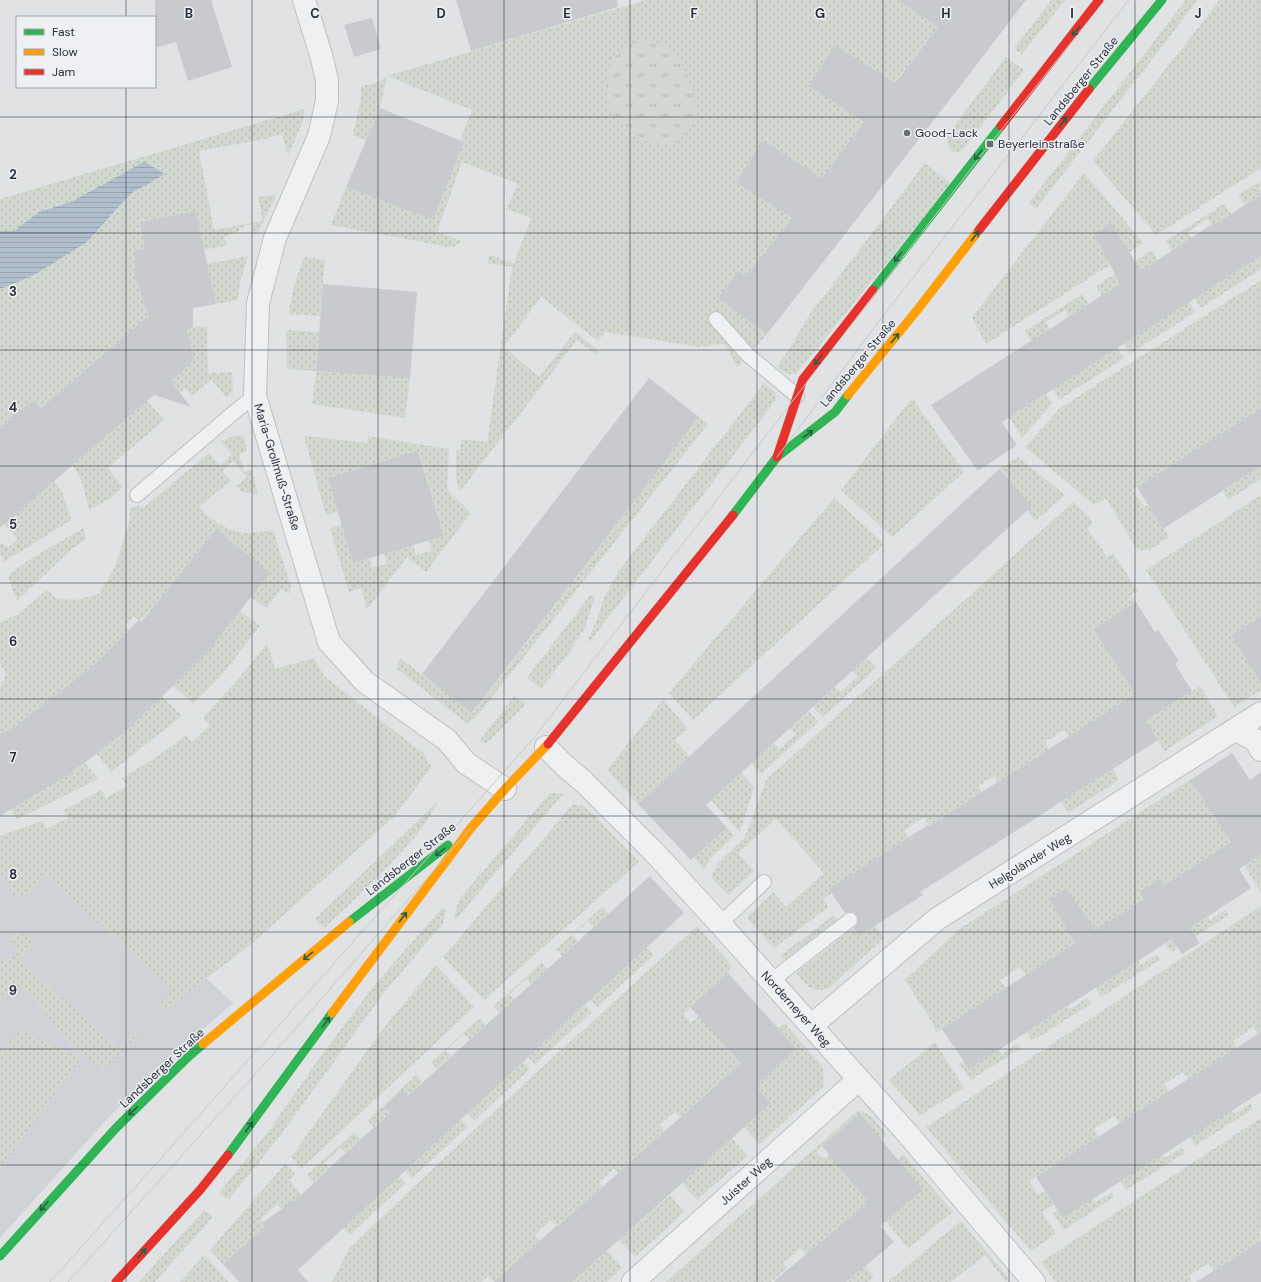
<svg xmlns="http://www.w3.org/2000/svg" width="1261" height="1282" viewBox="0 0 1261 1282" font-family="'DM Sans',sans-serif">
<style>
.built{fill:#cfd2d7}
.grass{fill:url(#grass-dots)}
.park{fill:url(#park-tufts)}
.water{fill:url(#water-rules)}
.building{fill:#c8cacd}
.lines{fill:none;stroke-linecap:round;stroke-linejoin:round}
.lane-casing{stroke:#bec0c2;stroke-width:16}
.street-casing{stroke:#bec0c2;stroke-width:24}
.lane{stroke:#eff0f2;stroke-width:14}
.street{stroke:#eff0f2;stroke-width:22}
.fast{stroke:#30b455;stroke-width:9}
.slow{stroke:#ff9f0a;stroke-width:9}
.jam{stroke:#e5322d;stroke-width:9}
.tram{stroke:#c9cacc;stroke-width:1}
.oneway{stroke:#2b5e45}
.grid{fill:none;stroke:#29303c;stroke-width:1;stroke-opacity:0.55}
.poi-dot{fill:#696e77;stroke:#eef0f4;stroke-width:1.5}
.labels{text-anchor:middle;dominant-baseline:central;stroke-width:3;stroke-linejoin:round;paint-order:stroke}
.street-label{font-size:12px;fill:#29303c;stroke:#eef0f4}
.poi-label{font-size:12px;fill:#29303c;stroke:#eef0f4;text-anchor:start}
.grid-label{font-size:13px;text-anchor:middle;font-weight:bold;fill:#29303c;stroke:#eef0f4;stroke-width:3;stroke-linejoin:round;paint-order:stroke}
</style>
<defs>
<pattern id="grass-dots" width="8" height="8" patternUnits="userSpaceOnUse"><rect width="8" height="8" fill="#d1d8d0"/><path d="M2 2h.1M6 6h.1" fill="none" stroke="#b3bab4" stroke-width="1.8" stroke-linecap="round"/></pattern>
<pattern id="park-tufts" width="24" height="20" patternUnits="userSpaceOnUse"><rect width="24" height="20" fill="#d1d8d0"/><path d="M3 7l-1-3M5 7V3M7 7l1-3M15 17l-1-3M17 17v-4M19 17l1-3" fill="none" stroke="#b3bab4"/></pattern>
<pattern id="water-rules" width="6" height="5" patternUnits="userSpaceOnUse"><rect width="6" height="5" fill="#b1bfcd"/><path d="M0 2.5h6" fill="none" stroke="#98a4b1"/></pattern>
</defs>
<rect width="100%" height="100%" fill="#e0e2e4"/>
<path class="built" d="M76,856L233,1003L194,1037L145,1081L104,1122L0,1238V867Z"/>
<path class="grass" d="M646,0H897L938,27L883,97L865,65L834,45L810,86L864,122L811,193L790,163L792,159L762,140L736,181L792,218L746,276L738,271L718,298L767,334L737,368L729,351L723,344L699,347L605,332L598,341L541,297L504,347L539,377L575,332L597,349L598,356L577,340L462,489L459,490L456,477V451L460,450L462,439L487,442L512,267L487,263L490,255L514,264L531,218L506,209L518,184L462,162L437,232L462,241L456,246L448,247L331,225L346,187L433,220L464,142L460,140L472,110L387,76L380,108L366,140L353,135L361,99V86L377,83L387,76Z
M1052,0H1065L1022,54L1014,48Z
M1186,0H1198L1036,209L1029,203Z
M1220,0H1261V168L1156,235L1093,161Z
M1006,57L1024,70L966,146L957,153L951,151L948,144L947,135Z
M305,109L303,121L288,156L282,134L260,140L199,151L214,230L263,221L258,197L272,195H274L275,198L257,234L255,235L251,224L239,229V231L224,237L227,245L204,250L196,211L140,222L145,249L134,251L135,276L142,295L151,293L154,311L41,408L35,400L16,413L1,428L7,434L0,440V199Z
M925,163L951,184L796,374H786L777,367L793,343L808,317Z
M1084,173L1144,243L986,344L972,317Z
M1261,181V185L1258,187L1261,190V195L1245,205L1238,195Z
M1224,204L1231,214L1212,226L1207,219L1188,232L1192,239L1172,251L1166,241Z
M1152,250L1158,261L1102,296L1096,286Z
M248,256C243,271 239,284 238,300L216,304L207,264Z
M304,257L325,260L320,316L290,314L289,312L294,286Z
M1260,257L1261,258V269L1201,308L1194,298Z
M1261,280V408L1133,490L1144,507L1148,505L1169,537L1149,550H1140L1136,548L1106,498L1094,505L1025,447L1060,408Z
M1082,294L1089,304L1069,317L1065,310L1046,322L1050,329L1031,341L1025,331Z
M1189,301L1195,312L1130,354L1123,344Z
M195,327H207L208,373L232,372L233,390L227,398L211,379L192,396L185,388L180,393L170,381L194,361L187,331Z
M288,330L319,332L316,371L410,378L405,418L312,404L316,371L287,369L286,332Z
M1117,348L1124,358L1059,400L1053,389Z
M764,383L775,392L776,400L591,640L587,642L597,620L603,600L618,572Z
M1046,394L1052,404L1022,438L1009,417Z
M912,398L964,472L892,537L841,490Z
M147,401L164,420L108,468L123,487L111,498L89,510L82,482L73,465Z
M699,417L708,424L477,716L468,724L397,669L400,658L473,713Z
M243,435L247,451L239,454L244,472L252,470L258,494L245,493L236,487L247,477L233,461L222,471L231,480L199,507C212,522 231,533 251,533C258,532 266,531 273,530L291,587L289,594L281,589L267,608L251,597L270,573L216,529L155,605L140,621L134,616L125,625L130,630L105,661L88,670L27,717L30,721L13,727L0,734V687L6,675L0,663V623L17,615L47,590L56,598L75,600L99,594L115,567L130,519V508L138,506L143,508L209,453L220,466L232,454L221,442L233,436Z
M304,436L314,437L367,443L368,436L449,449L447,490L471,513L426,572L407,557L367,609L361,588L349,592L330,528L342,525L353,563L369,558L372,568L387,564L384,554L413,545L416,555L432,551L429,540L444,535L419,451L328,478L338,512L326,515Z
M1018,457L1065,495L1035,521L1027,511L1032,506L999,469Z
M1261,466V479L1228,500L1223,491Z
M54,481L61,490L71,520L4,562L0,553V543L9,547L18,539L4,524Z
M1261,495V616L1231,635L1258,677L1261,676V690L1234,707L1146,570Z
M834,498L884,544L693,720L669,693Z
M1073,502L1084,512L1093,523L1087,528L1107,557L1113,553L1138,591L1131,595L1136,602L1093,629L1135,694L1069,737L1064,730L1045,742L1049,749L997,782L994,776L978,786L982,792L929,826L924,817L904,831L909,838L830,889L832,893L823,899L828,907L774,948L747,918L773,892L786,907L824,873L776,819L738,853L754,871L728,895L711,877L718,863L745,837L766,780Z
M83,528L86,539L73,548L17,601L8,576L29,560Z
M591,594L595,597L585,628L568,654L541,689L527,678Z
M240,611L260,626L220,677L193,704L173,685L224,632Z
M267,644L275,669L314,658L324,676L424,754L431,767L394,817L250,945L195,987L166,1011L159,1006L173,989L46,876L31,892L13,898L6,877L0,879V836L42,821L47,829L68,818L64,810L101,790L106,798L127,786L122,778L155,758L186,735L192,742L210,725L203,718L246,670Z
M867,658L876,668L823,717L813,707L835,687L841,692L858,676L852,671Z
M1200,686L1218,716L1165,751L1146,721Z
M162,696L182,716L111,772L97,754L132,726Z
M514,696L526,704L488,742L484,743L479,742Z
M663,700L688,729L675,740L689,756L638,804L607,770Z
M809,711L818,722L761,774L751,764L774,743L780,749L796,734L790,728Z
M67,762L73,772L85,763L98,779L17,819L11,809L50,787L43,776Z
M1113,769L1119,780L1068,813L1061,802Z
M741,773L754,787L740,832L711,800Z
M1190,780L1231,842L1164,885L1160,878L1139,892L1144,899L1026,975L1020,967L1000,980L1006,988L936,1033L934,1025L905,980L958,930Z
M550,793L563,794L456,919L454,916L459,900L466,891Z
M438,801C427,824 410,843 392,862C370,885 347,907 324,928L315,919Z
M573,804L581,805L591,812L639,862L484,1000L443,957Z
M727,828L734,836L712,857L704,869L694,858Z
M1261,854V893L1244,865Z
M1261,906V1032L1258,1034L1253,1027L1233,1041L1237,1048L1188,1079L1183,1072L1164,1084L1169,1092L1120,1124L1114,1116L1094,1129L1099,1137L1029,1181L1038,1195L1045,1191L1054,1204L1042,1212L1056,1234L1031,1251L926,1127Z
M602,907L609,914L594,927L588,921L572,935L578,941L562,956L556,949Z
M442,908L446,910L443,924L386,990L277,1140L228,1200L219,1193L267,1133L326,1049L377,982Z
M1225,910L1229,915L1171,952L1165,944L1208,917L1210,920Z
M834,915L837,920L784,960L781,955Z
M875,925L884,938L829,988C812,995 806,984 796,973L854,928Z
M697,926L732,966L728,973L683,1014L691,1023L699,1016L741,1063L680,1117L675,1112L660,1125L665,1131L618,1173L614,1169L599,1182L602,1187L557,1227L551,1220L535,1235L540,1241L494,1282L488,1276L481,1282H332L350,1247L502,1104Z
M18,933L26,935L34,943L19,960L120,1049L136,1032L140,1035L103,1069L67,1042L46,1014L27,991L13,986L0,998V961L17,956L11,935Z
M647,947L654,955L597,1007L590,1000Z
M1156,955L1160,960L1101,997L1095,988L1138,961L1141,965Z
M542,962L548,969L531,984L526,979L510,994L514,999L500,1013L494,1006Z
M436,965L474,1007L302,1168L291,1157L379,1034Z
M1087,998L1091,1004L1032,1041L1027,1032L1069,1006L1071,1009Z
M585,1005L592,1012L535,1064L528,1057Z
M480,1018L486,1025L469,1040L464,1034L446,1051L451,1056L437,1069L431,1062Z
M784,1023L823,1067L824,1086L760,1144L744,1127L771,1103L756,1086L797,1049L778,1028Z
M20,1030L81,1058L0,1169V1054Z
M935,1042L964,1088L920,1115L889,1080Z
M1018,1043L1021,1048L971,1080L959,1064L964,1061L999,1050L1002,1054Z
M523,1061L530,1069L474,1121L467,1113Z
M416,1075L423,1082L408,1096L403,1090L384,1107L389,1113L374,1127L368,1120Z
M1250,1104L1253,1109L1195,1146L1189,1137L1232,1110L1234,1114Z
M862,1111L872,1117L886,1134L880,1139L860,1114L816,1152L823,1159L829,1154L868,1202L806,1254L801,1248L783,1263L787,1268L771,1282H666L856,1112Z
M1261,1118V1230L1258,1232L1261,1236V1241L1214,1271L1208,1263L1189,1276L1192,1282H1056L1041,1262Z
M461,1119L468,1127L412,1178L405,1171Z
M354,1132L360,1139L345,1153L341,1148L324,1163L330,1169L314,1183L307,1175Z
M732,1138L747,1156L697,1200L682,1183Z
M1181,1148L1185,1153L1126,1190L1120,1181L1162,1154L1165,1158Z
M903,1154L953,1212L908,1248L886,1221L923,1190L897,1160Z
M285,1164L295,1174L289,1180L301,1195L284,1211L277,1204L260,1220L266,1226L223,1264L210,1250Z
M399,1176L406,1183L350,1235L343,1228Z
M1112,1192L1114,1197L1064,1230L1053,1213L1057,1210L1063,1218L1093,1199L1095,1203Z
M670,1195L684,1212L635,1257L619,1240Z
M204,1210L213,1217L155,1282H139Z
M961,1221L1009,1279L1006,1282L985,1255L951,1282H888Z
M607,1251L622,1268L607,1282H572Z
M204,1255L229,1282H180Z
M865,1266L874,1277L868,1282H846Z"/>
<path class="park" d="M645,39C655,42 668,46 675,54C687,69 704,111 690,127C687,132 682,138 678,141C673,144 666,144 660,144C639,143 623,130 612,112C610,109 607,105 607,101C605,90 607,70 613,60C619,49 635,43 645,39Z"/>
<path class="water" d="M144,162L165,174L130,194L87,242L34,275L0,289V231H14L39,212L71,202Z"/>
<path class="building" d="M155,0H211L232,67L188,81L176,42L155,48Z
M456,0H617L618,7L471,51Z
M897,0H1026L958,89L767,334L718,298L738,271L746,276L792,218L736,182L762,140L822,178L864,122L809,86L834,45L895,83L938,27Z
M372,18L381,49L354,57L344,25Z
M380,108L464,142L433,220L346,187Z
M1261,195V256L1002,422L1017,445L978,471L931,405L1120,284L1094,233L1111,223L1141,271L1211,225L1212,226Z
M196,211L216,304L193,308V327L187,331L194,361L171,381L191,407L154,395L0,528V429L16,413L35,400L41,408L149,315L135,276L134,251L145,249L140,222Z
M323,284L417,292L410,378L316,371Z
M649,378L699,417L472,713L422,674Z
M1261,408V466L1163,529L1137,487Z
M418,451L444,536L353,563L328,478Z
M999,469L1032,506L706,805L727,828L691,860L638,804Z
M216,529L270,573L212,647L129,729L67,776L0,816V734L17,725L94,665L139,620L141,622Z
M1136,602L1155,632L1158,630L1179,661L1175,664L1192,691L1146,721L1158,740L920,892L923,895L859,936L854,928L858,923V919L857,915L853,912H848L845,913L829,889L928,825L929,826L1135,694L1093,629Z
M1261,616V683L1231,635Z
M1232,753L1250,780L1261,772V854L1239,869L1251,888L1190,928L1200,943L1182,954L1172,939L969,1069L942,1029L1075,943L1049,899L1066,888L1095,930L1144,899L1139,892L1160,878L1164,885L1231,842L1190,780Z
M650,876L684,913L298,1270L308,1282H239L223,1264L266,1226L262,1223L301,1195L329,1169V1168L390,1113L384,1107L403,1090L408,1096Z
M728,973L797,1049L756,1086L771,1103L572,1282H494L556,1226L557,1227L618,1173L741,1063L690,1007Z
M1261,1032V1092L1063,1218L1036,1177Z
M860,1114L923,1190L880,1226L894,1242L846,1282H773L868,1202L822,1146Z
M1261,1241V1282H1196Z"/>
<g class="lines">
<g class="lane-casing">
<path id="lane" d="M716,319L748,355L797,396
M137,495L238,409L255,396
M720,924L764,882
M772,982L785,970L850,920"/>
</g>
<g class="street-casing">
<path id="street" d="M304,0L321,55L327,80V101L319,136L275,238L258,303L255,396L329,642L365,682L447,740L466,763L505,789
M1236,730L1255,740L1261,750
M546,747L564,765L584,782L654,852L720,924L907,1133L1034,1282
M811,1026L937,919L1261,713
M633,1282L859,1079"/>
</g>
<use href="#lane" class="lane"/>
<use href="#street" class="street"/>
<path class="fast" d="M1089,89L1162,0
M873,290L1001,126
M733,515L777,457L835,412L848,395
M349,922L448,845
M228,1155L332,1013
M0,1256L116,1128L188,1057L203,1044"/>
<path class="slow" d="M848,395L918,309L979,230
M332,1013L471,828L505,789L548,744
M203,1044L349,922"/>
<path class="jam" d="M1001,126L1099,0
M979,230L1089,89
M777,457L803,379L873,290
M548,744L733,515
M116,1282L200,1190L228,1155"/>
<path class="tram" d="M777,457L883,316L1129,0
M50,1282L163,1156L533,739L990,144L1105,0
M68,1282L274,1053L471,828"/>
</g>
<defs><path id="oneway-shaft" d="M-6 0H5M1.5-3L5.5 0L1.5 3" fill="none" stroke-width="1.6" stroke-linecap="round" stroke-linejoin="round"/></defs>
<g class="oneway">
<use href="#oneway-shaft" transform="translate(1076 31) rotate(128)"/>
<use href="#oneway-shaft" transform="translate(1063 122) rotate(-53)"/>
<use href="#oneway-shaft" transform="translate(978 155) rotate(129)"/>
<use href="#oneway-shaft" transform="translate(975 236) rotate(-52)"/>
<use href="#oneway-shaft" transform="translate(898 257) rotate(128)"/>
<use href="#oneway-shaft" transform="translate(895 338) rotate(-51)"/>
<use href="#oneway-shaft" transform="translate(818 360) rotate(128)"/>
<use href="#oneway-shaft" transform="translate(808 434) rotate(-37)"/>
<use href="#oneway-shaft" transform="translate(440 852) rotate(142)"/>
<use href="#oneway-shaft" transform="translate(403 917) rotate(-53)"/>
<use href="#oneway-shaft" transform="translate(308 956) rotate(140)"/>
<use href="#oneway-shaft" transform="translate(326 1022) rotate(-54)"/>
<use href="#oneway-shaft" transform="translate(133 1111) rotate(136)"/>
<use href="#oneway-shaft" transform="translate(249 1127) rotate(-54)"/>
<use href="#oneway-shaft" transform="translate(44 1206) rotate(132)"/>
<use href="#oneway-shaft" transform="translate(142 1253) rotate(-48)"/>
</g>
<path class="grid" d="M126,0V17M252,0V1282M378,0V1282M504,0V1282M630,0V1282M757,0V1282M883,0V1282M1009,0V1282M1135,0V1282M126,87V1282M0,117H1261M0,233H1261M0,350H1261M0,466H1261M0,583H1261M0,699H1261M0,816H1261M0,932H1261M0,1049H1261M0,1165H1261"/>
<g class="poi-dot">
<circle cx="907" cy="133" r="4"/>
<rect x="986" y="140" width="8" height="8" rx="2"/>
</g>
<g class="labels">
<g class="street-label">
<text transform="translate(1081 81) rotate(-51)">Landsberger Straße</text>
<text transform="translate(858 363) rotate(-50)">Landsberger Straße</text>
<text transform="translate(277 467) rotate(73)">Maria-Grollmuß-Straße</text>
<text transform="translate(411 859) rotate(-38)">Landsberger Straße</text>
<text transform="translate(1030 861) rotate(-32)">Helgoländer Weg</text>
<text transform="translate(796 1009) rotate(48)">Norderneyer Weg</text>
<text transform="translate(162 1068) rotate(-43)">Landsberger Straße</text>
<text transform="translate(746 1181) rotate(-42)">Juister Weg</text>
</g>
<g class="poi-label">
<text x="915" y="133">Good-Lack</text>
<text x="998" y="144">Beyerleinstraße</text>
</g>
</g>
<g class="grid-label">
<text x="189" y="18">B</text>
<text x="315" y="18">C</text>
<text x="441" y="18">D</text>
<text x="567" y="18">E</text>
<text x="694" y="18">F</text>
<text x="820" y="18">G</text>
<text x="946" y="18">H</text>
<text x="1072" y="18">I</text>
<text x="1198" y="18">J</text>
<text x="13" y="179">2</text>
<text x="13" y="296">3</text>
<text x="13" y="412">4</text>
<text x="13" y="529">5</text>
<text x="13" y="646">6</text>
<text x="13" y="762">7</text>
<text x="13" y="879">8</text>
<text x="13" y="995">9</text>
</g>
<rect x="16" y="16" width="140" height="72" fill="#eef0f4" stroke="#9fa3aa"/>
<rect x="24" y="29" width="20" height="6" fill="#30b455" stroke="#9fa3aa"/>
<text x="52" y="36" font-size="12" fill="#29303c">Fast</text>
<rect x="24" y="49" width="20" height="6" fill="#ff9f0a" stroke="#9fa3aa"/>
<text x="52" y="56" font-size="12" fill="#29303c">Slow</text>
<rect x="24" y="69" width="20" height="6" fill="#e5322d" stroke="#9fa3aa"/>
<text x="52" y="76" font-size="12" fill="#29303c">Jam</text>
</svg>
